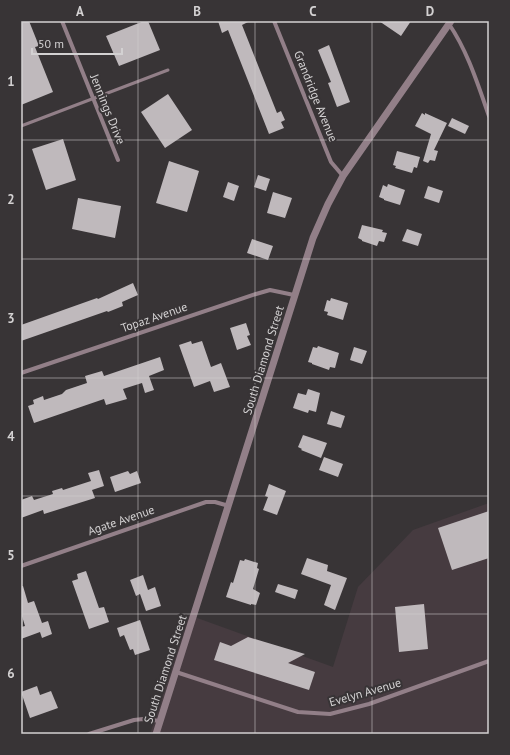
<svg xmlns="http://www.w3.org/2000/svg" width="510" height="755" viewBox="0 0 510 755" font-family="'PT Sans',sans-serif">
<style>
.built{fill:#463b40}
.building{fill:#bfb9bc}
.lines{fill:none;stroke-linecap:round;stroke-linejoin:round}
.service{stroke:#927f88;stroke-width:3}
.minor{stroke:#927f88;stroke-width:4}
.tertiary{stroke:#927f88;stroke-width:7}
.grid{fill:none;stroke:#d3d1d2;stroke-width:1;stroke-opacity:0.55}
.labels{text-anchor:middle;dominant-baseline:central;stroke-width:4;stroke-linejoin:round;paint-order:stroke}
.street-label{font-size:12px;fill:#d3d1d2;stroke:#383436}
.neatline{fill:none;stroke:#d3d1d2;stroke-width:1.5}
.grid-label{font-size:13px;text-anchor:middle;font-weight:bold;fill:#d3d1d2}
</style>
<rect width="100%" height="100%" fill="#383436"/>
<path class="built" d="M489,503V734H150L189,615L333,667L358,587L413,530Z"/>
<path class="building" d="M21,21H29L39,46L35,47L53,92L21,105Z
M144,21H148L160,50L119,66L106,36Z
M218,21H250L242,25L277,113L281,111L285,120L281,122L284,128L269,134L228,30L222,33Z
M379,21H411L401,36Z
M329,45L350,102L337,107L328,83L331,82L318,50Z
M168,94L192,130L165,148L141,112Z
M422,113L425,115V113L447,123L434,150L438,151L435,161L430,160L428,163L423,161L431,134L415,126Z
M452,118L469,126L465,134L448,126Z
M63,139L76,180L46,190L32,149Z
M397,151L420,157L417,168L414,167L412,173L395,168L396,166L393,165Z
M169,161L199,171L187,212L156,203Z
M258,175L270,179L266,191L254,187Z
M228,182L239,186L234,201L223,197Z
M388,184L405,190L400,205L384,200V199L379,197L383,185L387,187Z
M428,186L443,191L439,203L424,198Z
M273,192L292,198L285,218L267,213Z
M78,198L121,206L115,238L72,229Z
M362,225L383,230L382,232L387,233L384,242L379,241L377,246L362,241V240L358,238Z
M407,229L422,234L418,246L402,241Z
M252,239L273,246L268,260L247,253Z
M133,283L138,295L122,302L123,306L108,312L107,311L21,341V325L97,298L98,299Z
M331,298L348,303L343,320L327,315L328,312L324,311L327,300L330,301Z
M246,323L250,335L247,336L251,345L237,350L230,328Z
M191,341L192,344L202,341L211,367L221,363L230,387L214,392L210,381L194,387L179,345Z
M318,346L339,353L335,368L330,367L329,370L312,364V363L308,362L313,347L317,348Z
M354,347L367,351L362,364L350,360Z
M160,357L164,370L149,376L154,390L145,393L142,383L123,389L127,399L106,405L104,399L34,423L28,406L34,404L33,400L43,396L44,400L62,394L66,390L87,383L85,376L102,371L104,376Z
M308,389L320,393L316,412L309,410L308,413L293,408L298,393L306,395Z
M331,411L345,416L341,428L327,424Z
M303,435L327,443L321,458L301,450L302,449L298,447Z
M324,457L343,464L338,477L319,470Z
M99,470L104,486L92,490L95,498L44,514L43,510L21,518V500L32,496L34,500L53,494L52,491L62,488L63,490L91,481L88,473Z
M128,471L130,474L137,471L141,483L115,492L110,477Z
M269,484L286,491L277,515L263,510L268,497L265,496Z
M489,511V558L452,570L438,528Z
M307,558L328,565L327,571L347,578L335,610L324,605L331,585L301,574Z
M245,559L258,563L257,568L259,569L253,589L260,593L256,605L251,604V605L226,597L231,582L233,583L240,560L244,561Z
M86,571L99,608L104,607L109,622L89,629L72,581L78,579L77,574Z
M143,575L148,590L155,587L161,606L146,611L140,594L136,596L130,580Z
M278,584L298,590L295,599L275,592Z
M21,586H23L28,603L34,601L42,623L48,621L52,634L42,638L40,632L21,639V627L25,626L21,613Z
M424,604L428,649L399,652L395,607Z
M140,620L150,650L135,655L133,649L130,650L124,635L120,637L117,628Z
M248,637L305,654L288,663L315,672L309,690L214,660L220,642L231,646Z
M37,686L40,695L51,691L58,708L30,718L21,692Z"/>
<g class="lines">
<path class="service" d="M21,126L168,70"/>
<path class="minor" d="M62,21L118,160
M274,21L331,162L343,176
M449,24C468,52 478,85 489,116
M21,373L256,294L270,290L294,295
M21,566L206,502H215L229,506
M176,672L298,712L330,714L369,704L489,661
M89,734L134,720L143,719L160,721"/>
<path class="tertiary" d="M156,734L313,238L328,204L343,176L451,21"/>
</g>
<path class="grid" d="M138,21V734M255,21V734M372,21V734M21,140H489M21,259H489M21,378H489M21,496H489M21,614H489"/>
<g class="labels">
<g class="street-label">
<text transform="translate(316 96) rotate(68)">Grandridge Avenue</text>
<text transform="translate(108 109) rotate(68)">Jennings Drive</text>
<text transform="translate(154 317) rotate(-19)">Topaz Avenue</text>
<text transform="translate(263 360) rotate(-73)">South Diamond Street</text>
<text transform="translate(121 520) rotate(-19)">Agate Avenue</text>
<text transform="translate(165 669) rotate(-72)">South Diamond Street</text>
<text transform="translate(365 692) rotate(-16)">Evelyn Avenue</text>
</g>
</g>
<rect width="510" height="755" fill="none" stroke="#383436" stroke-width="44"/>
<path d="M32 48v6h90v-6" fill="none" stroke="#d3d1d2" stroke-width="2"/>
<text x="38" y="48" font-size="12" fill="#d3d1d2" stroke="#383436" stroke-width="3" paint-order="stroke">50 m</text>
<rect x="22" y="22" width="466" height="711" class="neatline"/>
<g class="grid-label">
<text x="80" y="16">A</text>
<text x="197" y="16">B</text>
<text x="313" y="16">C</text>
<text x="430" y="16">D</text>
<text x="11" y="86">1</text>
<text x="11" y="204">2</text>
<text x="11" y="323">3</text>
<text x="11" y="441">4</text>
<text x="11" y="560">5</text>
<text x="11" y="678">6</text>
</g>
</svg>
